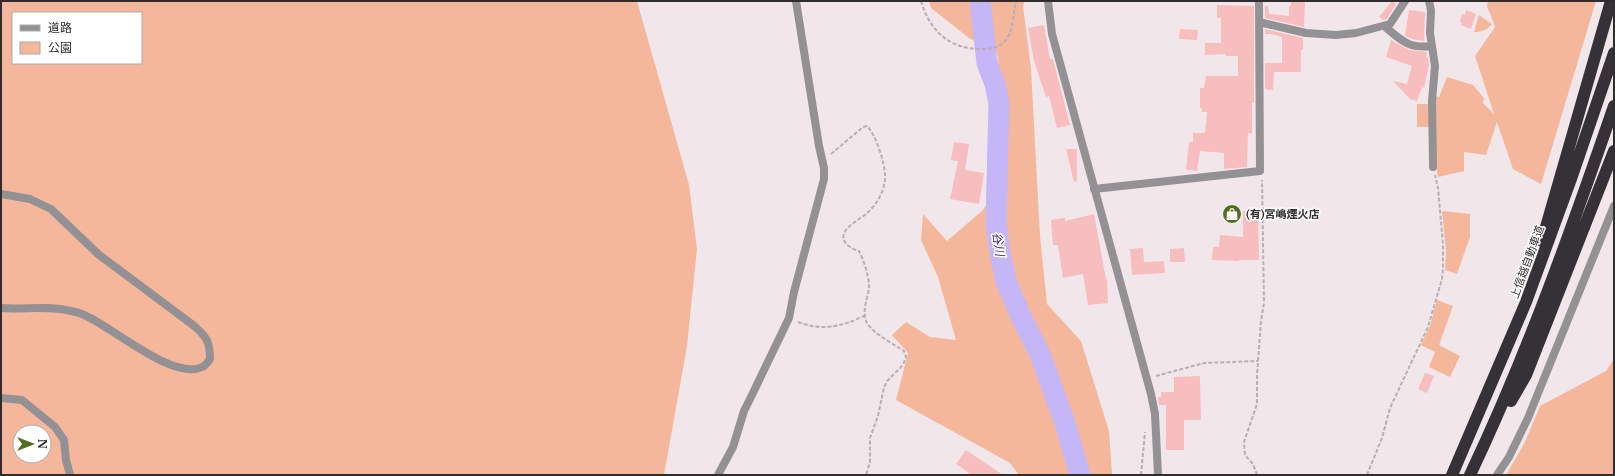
<svg xmlns="http://www.w3.org/2000/svg" width="1615" height="476" viewBox="0 0 1615 476" font-family="'Libre Baskerville','Noto Sans JP',serif">
<style>
.green{fill:#f4b79c;fill-rule:evenodd}
.lines{fill:none;stroke-linecap:round;stroke-linejoin:round}
.river{stroke:#c5b6f7;stroke-width:21}
.building{fill:#f8bdbe}
.path{stroke:#b7afb2;stroke-width:2;stroke-dasharray:4 2;stroke-linecap:butt}
.street{stroke:#949194;stroke-width:8}
.highway{stroke:#363136;stroke-width:12}
.labels{text-anchor:middle;dominant-baseline:central;stroke-width:3;stroke-linejoin:round;paint-order:stroke}
.poi-label{font-size:11px;font-weight:bold;fill:#312d2f;stroke:#fff;text-anchor:start}
.street-label{font-size:11px;fill:#312d2f;stroke:#fff}
.water-label{font-size:12px;font-style:italic;fill:#39146f;stroke:#fff}
</style>
<rect width="100%" height="100%" fill="#f1e7eb"/>
<path class="green" d="M1,1H637L689,185L697,249L687,346L664,475H1ZM13,13H141V63H13ZM20,432H44V456H20Z
M929,1H1025L1023,6L1031,69L1040,236L1047,304L1081,341L1109,431L1112,475H1019L1010,463L896,400L908,353L892,335L906,322L930,337L956,340L938,277L921,240L923,214L947,241L983,210L1006,175L1007,122L997,53L969,38L931,8Z
M1488,1H1596L1541,184L1513,169L1497,122L1486,155L1464,152V171L1438,177L1436,166V96L1439,97L1447,77L1473,85L1484,98L1483,103L1494,114L1475,56L1495,27L1487,6Z
M1479,15L1492,24C1487,30 1482,32 1474,32Z
M1417,104H1429L1430,127H1417Z
M1442,211L1470,214V237L1457,274L1445,270L1446,250Z
M1437,300L1453,306L1439,345L1460,356L1450,377L1429,367L1435,352L1421,345L1430,326Z
M1614,359V475H1506L1524,444L1540,406L1606,371Z"/>
<g class="lines">
<path class="river" d="M980,1L987,63L995,84L999,103L996,222L1000,253L1006,281L1022,319L1040,354L1065,423L1080,475"/>
</g>
<path class="building" d="M1291,1L1305,2L1304,27L1265,18V6H1268L1269,14L1289,16V6H1291Z
M1392,1L1396,4L1387,19L1383,20L1379,17Z
M1217,5L1254,6V103H1252V134L1248,133L1247,167L1224,169V153L1200,151L1197,171L1186,169L1189,142H1193V133H1205L1207,112H1202V108H1200V88H1204L1206,76H1238V56H1226V54L1205,55V43H1221V18H1217Z
M1409,10L1425,12L1424,41L1412,39L1405,36Z
M1466,10L1476,14L1471,29L1461,25L1462,23L1460,22L1462,14L1465,15Z
M1044,25L1050,59H1053L1070,125L1057,128L1049,96L1046,97L1034,61L1028,28Z
M1180,29L1198,30L1197,40L1179,39Z
M1265,29L1303,38V50H1301V72H1274L1273,90L1265,89V63H1282V37L1272,34H1265Z
M1391,40L1409,50L1427,52L1426,57L1428,58L1429,65L1424,88L1422,87L1417,101L1410,99L1393,81L1407,84L1412,66L1386,57Z
M954,142L969,144L965,170L984,173L979,204L950,199L958,161L951,160Z
M1066,149H1077V181L1074,182Z
M1237,209V218L1226,219V210Z
M1258,210L1259,260H1239V261L1212,260L1213,247H1219L1220,235L1243,237V211Z
M1094,214L1106,279H1107L1108,303L1088,305L1083,274L1063,278L1058,245H1053L1051,220L1065,218V221Z
M1143,248L1144,262L1164,261L1165,273L1132,275L1130,249Z
M1184,248L1185,262H1170V249Z
M1425,373L1434,376L1427,393L1418,389Z
M1200,376L1201,420H1184V450H1166V405H1159L1158,397H1161V392H1174V377Z
M966,450L1003,475H972L956,464Z"/>
<g class="lines">
<path class="path" d="M921,1C930,31 949,49 981,49C992,49 999,48 1006,40C1014,30 1013,13 1016,1
M831,154L863,127L867,126C876,135 884,161 885,174C886,185 880,200 872,208C865,217 853,221 846,230C838,240 850,249 859,251C864,261 869,276 869,287C868,298 861,312 867,323C875,335 892,343 904,351L906,357L903,365L888,380L884,387L878,416L870,438V462L866,475
M798,322C822,331 841,327 864,316
M1156,376L1204,363L1258,361
M1141,475L1145,432
M1257,475L1253,464L1245,455L1244,442L1257,404V375L1261,321L1264,303L1262,180
M1367,475L1382,438L1390,408L1428,327L1442,279L1443,269V244L1438,188L1435,175"/>
<path class="street" d="M1048,1L1052,34L1151,394L1155,414L1158,475
M1429,1L1431,10L1430,33L1435,66L1432,101L1433,167
M1259,22L1306,33L1336,35L1356,33L1390,24L1405,1
M1384,26C1401,40 1408,49 1432,46
M1094,189L1260,171L1259,1
M1,194L30,199L51,209L98,254L193,325C206,336 210,341 210,359C208,362 205,366 202,367C174,381 113,328 88,317C83,314 76,312 71,311C47,305 24,310 1,308
M1,398L22,400L55,427L64,440L66,460L70,475
M718,475L733,447L744,411L751,397L789,318L794,292L824,179V168L819,146L796,1
M1497,475L1509,457L1528,418L1614,206"/>
<path class="highway" d="M1542,241L1611,1
M1511,401L1526,375L1614,151
M1452,475L1526,302L1571,179L1614,53
M1470,475C1527,355 1571,231 1614,106"/>
</g>
<defs>
<g id="shop-disc" transform="scale(1)"><circle r="9.5" fill="#516e23" stroke="#fff"/><path d="M-5-2.5h2.3a2.7 3.5 0 0 1 5.4 0H5L5.5 6h-11ZM-1.5-2.5h3a1.5 2.3 0 0 0-3 0Z" fill="#fff"/></g>
</defs>
<g fill-rule="evenodd">
<use href="#shop-disc" x="1232" y="214"/>
</g>
<g class="labels">
<g class="poi-label">
<text x="1246" y="214">(有)宮嶋煙火店</text>
</g>
<g class="street-label">
<text transform="translate(1527 262) rotate(-70)">上信越自動車道</text>
</g>
<g class="water-label">
<text transform="translate(999 244) rotate(82)">谷川</text>
</g>
</g>
<rect width="1615" height="476" fill="none" stroke="#312d2f" stroke-width="4"/>
<rect x="12" y="12" width="130" height="52" fill="#ffffff" stroke="#adabac"/>
<rect x="20" y="25" width="20" height="6" fill="#949194" stroke="#adabac"/>
<text x="48" y="32" font-size="12" fill="#312d2f">道路</text>
<rect x="20" y="42" width="20" height="12" fill="#f4b79c" stroke="#adabac"/>
<text x="48" y="52" font-size="12" fill="#312d2f">公園</text>
<g transform="translate(32 444) rotate(90)"><circle r="19" fill="#ffffff" stroke="#adabac"/>
<path d="M0-3L7 15L0 10L-7 15Z" fill="#516e23"/>
<text y="-6" font-size="11" font-weight="bold" text-anchor="middle" fill="#312d2f">N</text>
</g>
</svg>
